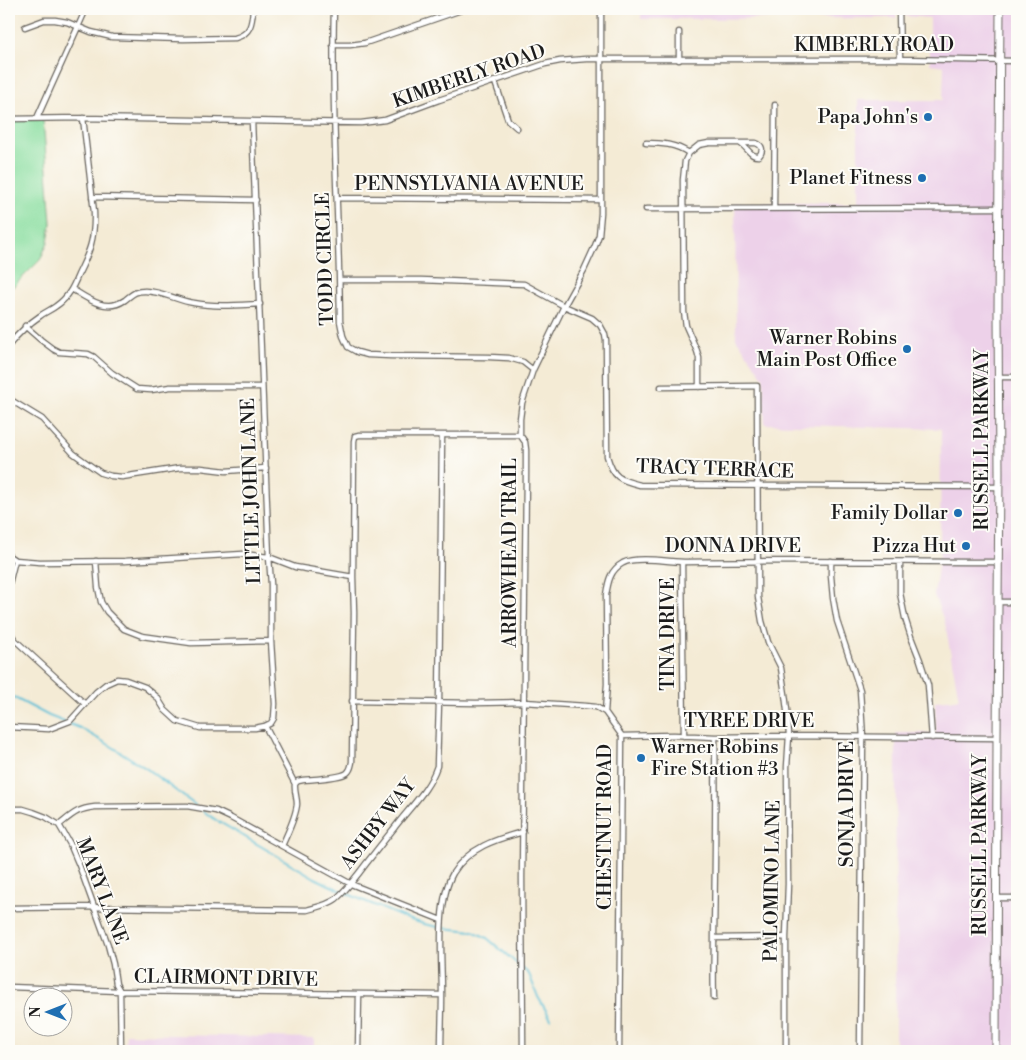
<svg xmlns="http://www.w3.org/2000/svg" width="1026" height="1060" viewBox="0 0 1026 1060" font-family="'Libre Bodoni',serif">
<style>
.built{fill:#edd1e9}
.green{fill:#8adea0;stroke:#537d5e}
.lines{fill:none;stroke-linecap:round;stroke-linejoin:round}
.stream{stroke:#58bed5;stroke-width:2}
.minor-casing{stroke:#68645d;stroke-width:7}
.primary-casing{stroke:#68645d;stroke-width:9}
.minor{stroke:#fff;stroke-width:4.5}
.primary{stroke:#fff;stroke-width:7}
.poi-dot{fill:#1f6fb2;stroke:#fdfcf7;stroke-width:2}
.labels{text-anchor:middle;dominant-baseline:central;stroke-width:4;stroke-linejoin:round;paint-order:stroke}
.street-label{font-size:19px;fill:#1c1c1c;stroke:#fdfcf7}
.poi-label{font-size:19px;fill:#1c1c1c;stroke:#fdfcf7;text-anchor:end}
</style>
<rect width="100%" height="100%" fill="#fdfcf7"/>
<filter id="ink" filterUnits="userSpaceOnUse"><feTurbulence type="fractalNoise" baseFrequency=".02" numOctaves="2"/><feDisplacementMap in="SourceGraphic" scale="10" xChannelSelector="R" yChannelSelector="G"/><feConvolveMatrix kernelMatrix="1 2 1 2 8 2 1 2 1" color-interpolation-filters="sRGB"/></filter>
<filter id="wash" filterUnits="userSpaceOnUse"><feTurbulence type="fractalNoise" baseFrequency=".0096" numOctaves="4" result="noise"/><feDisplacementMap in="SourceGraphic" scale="20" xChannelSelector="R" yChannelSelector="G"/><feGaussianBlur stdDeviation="1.12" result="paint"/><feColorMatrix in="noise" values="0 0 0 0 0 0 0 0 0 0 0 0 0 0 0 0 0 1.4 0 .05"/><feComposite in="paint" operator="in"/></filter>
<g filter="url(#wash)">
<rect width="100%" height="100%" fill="#f4ebd5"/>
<path class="built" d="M641,9H896V18L641,19Z
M904,9H1017V1051H895L896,733H936L935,701L959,699L945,623L934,595L940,554L941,429L765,424L763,377L736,338L735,203H858V100H943L944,66L930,64V18L904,16Z
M126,1034L314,1038V1051H125Z"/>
<path class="green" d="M43,118L51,223L48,242L40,260L9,291V119Z"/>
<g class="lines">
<path class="stream" d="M9,695L49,716L80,728L111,746L147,769L195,805
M203,811L216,820L315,878L348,894L405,918L424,924L443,928L473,931L487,938L529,974L538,997L551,1019"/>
</g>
</g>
<g filter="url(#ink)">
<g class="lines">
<g class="minor-casing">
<path id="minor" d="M334,9C331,113 339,217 340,321L343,336L348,347L357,352L368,355L391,356L489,357L509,358L523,362L533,370
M899,9L900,59
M25,27L44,20H55L67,22L91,32L112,37L183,39L235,38C251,34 252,23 253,9
M679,32V60
M333,45H350L365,43L464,9
M495,82L508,120L517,128
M37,118L86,9
M9,119L83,118L361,123L385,120L439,100L545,64L560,61L586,59H900L1017,61
M646,143C662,143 675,144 689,153
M92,197L256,200
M337,198L601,200
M774,208L775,105
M646,209L999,208
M340,280H421L524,284L564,306L592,318L600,325L605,334L606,340L607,456C613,477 619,480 640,485L999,487
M72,289C88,299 106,313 125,300C133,294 134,291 145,291C162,291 178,301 194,303C215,307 238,305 260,304
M25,326L41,340L53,349L59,352L88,354L94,357L112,373L137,389L151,390L170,387H262
M9,345C18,334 28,324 40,316C45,312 51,310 56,306C68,298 73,287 78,275C90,251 95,238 94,212L83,118
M998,377H1017
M661,387L757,386L758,597L762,621L768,642L781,668L785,694L788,718L789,736L787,767L788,884L786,937V1051
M699,387V358L697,351L686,326L684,312L683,180L685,161L689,153L699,145L709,143H756C762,145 764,150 759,156C750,157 748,148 741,144
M9,399L42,419L73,453L84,461L101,473L111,476L122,477L180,468H201L226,471L266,468
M9,556L15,560L40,562L125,561L243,554L269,557L295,567L353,577
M96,561L98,587L101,602L107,612L124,629L142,636L191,643L271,641
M831,561V576L833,598L837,621L860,690L863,737L860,1051
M682,562L684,736
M900,562V593L905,618L911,637L920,660L928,685L932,738
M9,584L15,560
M998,602H1017
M9,626L10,632L15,640L85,704
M352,701L476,703L524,702L586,706L596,707L605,712L622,736L619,1051
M605,712L607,684L606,595C608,582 610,570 623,563C637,556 670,562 687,562C791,560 895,562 999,562
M265,726L295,784C294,791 297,797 297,804C296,817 287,834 282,846
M9,727L49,729L70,721L96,692L106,684L117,679L126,680L145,687L157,697L165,710L177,721L200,728H255L265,726L271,723L274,718L275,704L271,641V584L269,557L252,121
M622,736L674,735L715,737L789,736L997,738
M295,784L298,781L303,780C313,779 340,778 347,773C351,770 351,766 352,762L354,613L353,577L354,441L355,436L359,435H520
M9,809H23L33,812L46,817L59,825L70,844L79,865L108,945L113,964L116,984L120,991L121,1051
M59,825C73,814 77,809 95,807L187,806L216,811L231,818L351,884L441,920
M997,898H1017
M9,908L93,907L307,910C317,907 328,905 336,899C345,891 352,882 359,873C371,857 383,842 395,827C410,807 429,790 437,766L439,703L442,435
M714,938L786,937
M9,987L120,991L442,995
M714,998C713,977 714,957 714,936C715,870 716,803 715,737
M358,1051L359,994
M441,1051C441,1032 442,1013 442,994C442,960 436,903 453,873C468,848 496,839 523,832
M523,1051L522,878L526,473V450L525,442L520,435V419L522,403L533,370L564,306L584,270L595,246L599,235L601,213V9"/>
</g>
<g class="primary-casing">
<path id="primary" d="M996,1051L997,738L999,473L998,313L1000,9"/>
</g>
<use href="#minor" class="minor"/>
<use href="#primary" class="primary"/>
</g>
</g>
<g class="poi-dot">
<circle cx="928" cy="117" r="5"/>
<circle cx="922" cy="178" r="5"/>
<circle cx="907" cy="349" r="5"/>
<circle cx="958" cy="513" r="5"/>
<circle cx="966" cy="546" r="5"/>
<circle cx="641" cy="758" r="5"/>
</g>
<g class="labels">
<g class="street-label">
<text x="874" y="45">KIMBERLY ROAD</text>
<text transform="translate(469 76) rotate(-19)">KIMBERLY ROAD</text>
<text x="469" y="184">PENNSYLVANIA AVENUE</text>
<text transform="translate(325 259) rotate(-92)">TODD CIRCLE</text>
<text transform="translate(982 440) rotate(-90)">RUSSELL PARKWAY</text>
<text transform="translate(715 469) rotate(2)">TRACY TERRACE</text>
<text transform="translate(251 491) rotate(-92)">LITTLE JOHN LANE</text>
<text x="733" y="546">DONNA DRIVE</text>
<text transform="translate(510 553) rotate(-90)">ARROWHEAD TRAIL</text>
<text transform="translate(668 634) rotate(-90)">TINA DRIVE</text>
<text x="749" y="721">TYREE DRIVE</text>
<text transform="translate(847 804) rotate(-90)">SONJA DRIVE</text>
<text transform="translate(378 824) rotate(-52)">ASHBY WAY</text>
<text transform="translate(605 827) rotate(-90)">CHESTNUT ROAD</text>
<text transform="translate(980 845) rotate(-90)">RUSSELL PARKWAY</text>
<text transform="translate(772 881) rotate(-89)">PALOMINO LANE</text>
<text transform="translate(102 891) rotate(69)">MARY LANE</text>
<text transform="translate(226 978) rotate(1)">CLAIRMONT DRIVE</text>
</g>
<g class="poi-label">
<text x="918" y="117">Papa John's</text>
<text x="912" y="178">Planet Fitness</text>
<text x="897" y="338">Warner Robins<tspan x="897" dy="22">Main Post Office</tspan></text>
<text x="948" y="513">Family Dollar</text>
<text x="956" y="546">Pizza Hut</text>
<text x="651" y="747" text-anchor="start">Warner Robins<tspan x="651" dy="22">Fire Station #3</tspan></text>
</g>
</g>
<rect width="1026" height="1060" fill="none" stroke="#fdfcf7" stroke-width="30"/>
<g transform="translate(48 1012) rotate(270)"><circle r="24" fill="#fdfcf7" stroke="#a3a29f"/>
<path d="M0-4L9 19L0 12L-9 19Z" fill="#1f6fb2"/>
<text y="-8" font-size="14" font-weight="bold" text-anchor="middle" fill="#1c1c1c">N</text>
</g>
</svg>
